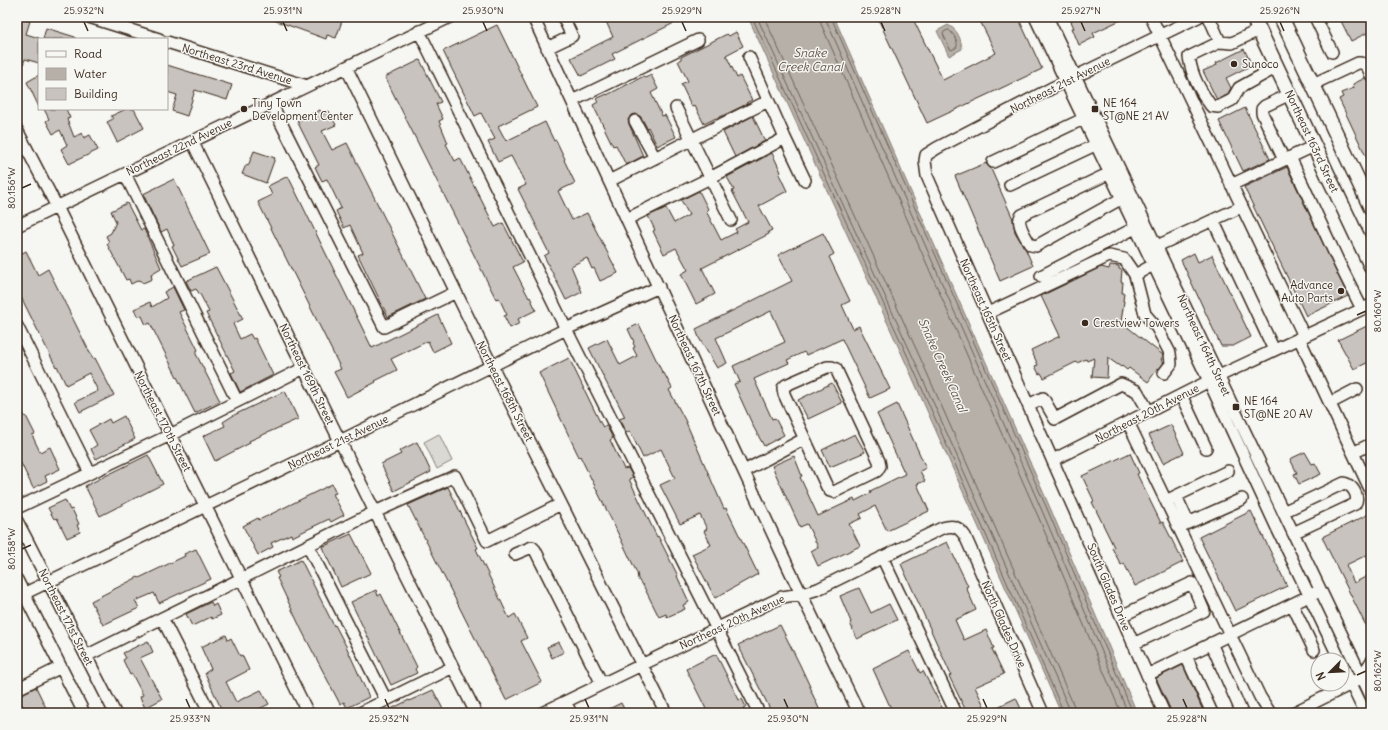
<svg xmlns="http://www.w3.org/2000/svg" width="1388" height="730" viewBox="0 0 1388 730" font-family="Delius,sans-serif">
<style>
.green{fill:#dad9d3;stroke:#8a8278}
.water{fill:#b6b0a9;stroke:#857a71}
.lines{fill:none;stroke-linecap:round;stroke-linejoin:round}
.shore{stroke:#6c6056;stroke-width:1}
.building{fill:#c8c3be;stroke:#3b2a1e}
.minor-casing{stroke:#3b2a1e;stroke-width:14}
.major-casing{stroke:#3b2a1e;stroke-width:17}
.minor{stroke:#f6f6f2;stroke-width:11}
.major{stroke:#f6f6f2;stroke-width:14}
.ticks{fill:none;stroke:#3b2a1e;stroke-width:1.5}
.poi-dot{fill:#3b2a1e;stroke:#f6f6f2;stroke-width:1.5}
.labels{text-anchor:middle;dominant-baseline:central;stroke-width:3;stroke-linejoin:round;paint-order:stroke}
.street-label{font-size:11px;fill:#3b2a1e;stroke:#f6f6f2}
.poi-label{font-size:11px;fill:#3b2a1e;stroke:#f6f6f2;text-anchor:start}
.water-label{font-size:12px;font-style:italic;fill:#605248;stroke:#f6f6f2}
.neatline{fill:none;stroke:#3b2a1e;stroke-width:1.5}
.ticks-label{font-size:10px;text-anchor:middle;fill:#3b2a1e}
</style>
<rect width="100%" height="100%" fill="#f6f6f2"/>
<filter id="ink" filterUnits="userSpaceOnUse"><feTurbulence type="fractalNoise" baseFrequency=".025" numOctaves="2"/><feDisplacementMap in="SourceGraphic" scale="8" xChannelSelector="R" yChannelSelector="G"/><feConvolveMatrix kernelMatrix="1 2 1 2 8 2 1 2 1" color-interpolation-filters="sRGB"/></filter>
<g filter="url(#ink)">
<path class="green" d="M439,434L452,461L437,469L424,442Z"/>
<path class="water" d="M748,17H834L1051,510L1137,713H1061L909,370Z
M948,25C958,30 961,39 962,49L949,56L937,31Z"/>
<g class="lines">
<path class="shore" d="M752,17L913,368L1064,713
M757,17L917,366L1069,708L1070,713
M764,17L923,364L1074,706L1076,713
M820,17L821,24L1038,516L1121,713
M826,17L827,22L1043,513L1128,713
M831,17L1048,511L1133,713
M949,30C954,35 958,40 957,47L952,50L950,49L943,34L944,32Z"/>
</g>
<path class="building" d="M17,17L30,21L26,34L39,38V63L25,59L19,77H17Z
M271,17H330L342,21L336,38L327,35L326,39L271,19Z
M604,17H686L612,54L615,59L581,76L571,58L613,37Z
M882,17H912L943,80L996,53L978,17H1018L1042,69L927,123L878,19Z
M1069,17H1127L1093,33L1095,37L1079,45L1072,28H1074Z
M1339,17H1371V31L1351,41Z
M497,25L537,107L498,126L506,141L545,122L554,141L556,140L565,159L564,160L575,183L558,191L572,220L587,213L618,273L600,281L594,268L592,269L587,258L571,266L582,292L566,300L544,256L549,253L539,233H540L518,189L526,185L511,156L498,162L488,142L495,139L481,113L475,116L443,51Z
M46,28L75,37V39H43Z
M736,32L743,46L726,55L737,78L740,76L752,100L746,103L747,104L716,119V118L704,124L695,106L692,107L681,84L688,81L678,61L681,59V57L727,34L729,36Z
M1244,49L1252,65L1226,78L1231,88L1227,95L1217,100L1203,71L1217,65L1216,63Z
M420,60L441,102L436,104L443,119L439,121L448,143L446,144L455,161L460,158L495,227L503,223L523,262L513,267L529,298L530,297L536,310L518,319L520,323L510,328L504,316L507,315L499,298L496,299L385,77Z
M167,65L232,85L227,100L195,90L187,116L172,111L177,95L167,92Z
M39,75V107L27,82Z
M651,75L658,89L651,93L662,116L665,115L676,137L657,146L648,127L647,128L641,117L636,114L631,115L628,120L629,124L643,156L626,165L616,145L613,146L593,105L598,102L596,99L607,94V95L644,76L645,78Z
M1365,78L1369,82L1371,85V167L1339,99L1343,97L1341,93L1354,88L1353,84Z
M1245,108L1270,159L1243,171L1219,121Z
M44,109H66L70,118L67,119L74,137L82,133L84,138L90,135L98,150L69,164L61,149L67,145L60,130L53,134L46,121L49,119Z
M126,109H134L144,128L117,142L107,122L113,119L111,116Z
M320,110L322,114L329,111L336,125L322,131L332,150L347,143L425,299L388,317L358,255L363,253L350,225L344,228L336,211L341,208L327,179L322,181L315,167L319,165L297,121Z
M753,116L765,141L735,157L723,132Z
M254,151L275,158L266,183L242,174L246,165L248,166Z
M772,153L781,172L779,174L787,191L759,206L772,230L768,232L769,234L702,268L715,294L696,304L681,274L688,270L676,248L664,254L653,231L655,230L648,216L666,208L674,223L689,215L681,200L699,191L708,209L706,211L721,240L737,232L735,229L748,222L732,191L734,190L727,177Z
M986,163L987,165L991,169L1013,219L1015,232L1026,250L1033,266L1000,281L955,176Z
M1287,167L1348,296L1306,316L1244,187Z
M288,176L372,348L438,315L451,343L433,352L428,341L391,359L397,370L375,381L376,382L347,397L334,372L341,369L258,202L272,195L268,186Z
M174,179L210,254L182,266L172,246L174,245L167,229L161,232L143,194Z
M127,203L141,230L144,229L161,268L151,274L152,279L143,283L139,280L131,284L129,279L126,280L107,244L109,242L106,236L111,233L116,222L111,211Z
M823,233L834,254L829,257L850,301L842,305L853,329L859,326L890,389L870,398L842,339L806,355L804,352L787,360L789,363L754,379L772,419L775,418L784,435L764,446L754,428L734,384L740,382L733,366L785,342L771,311L716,338L727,363L717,368L699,338L696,329L792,281L778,255Z
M26,251L38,275L48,269L93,359L95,358L114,395L80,412L75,402L98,391L89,373L66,385L57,366L56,367L17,289V256Z
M1194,253L1198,262L1212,255L1251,337L1233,346H1221L1181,260Z
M1110,265L1119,266V269L1122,270L1121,282H1123L1122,293H1124L1123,301H1124L1121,322L1163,355L1161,360L1164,362L1159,369L1158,368L1148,382L1129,368L1127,370L1122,366L1121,367L1108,358L1107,378L1092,377L1094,358L1087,361L1086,359L1077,363L1076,362L1044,378L1041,373L1039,374L1035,366L1038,365L1031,350L1060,336L1041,296L1101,267L1109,269Z
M216,267L243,319L233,324L240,339L250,334L253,339L255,338L273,375L240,392L231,373L235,371L206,313L209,312L201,296L196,289L191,291L186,281Z
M173,287L184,310L179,312L198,350L195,352L220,401L195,413L150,323L146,325L142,316L138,317L134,309L150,302L152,307L167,298L164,292Z
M639,324L663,374L664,373L672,388L669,390L685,420L724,509L726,508L758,574L715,598L692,554L711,545L704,531L707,529L700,515L680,524L660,485L675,478L661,449L643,458L630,431L626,433L619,419L625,417L612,391L611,392L589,348L607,339L620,365L637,356L633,348L635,347L633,343L634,342L628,329Z
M1371,324V361L1354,369L1338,340Z
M569,358L601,424L603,427L606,425L613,438L610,440L624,469L628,468L633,477L629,479L657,537L658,536L678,576H677L689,602L683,605L685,609L667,617L666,614L659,617L643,585L641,584L638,579L637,573L613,523L580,456L579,457L539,373Z
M832,383L842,403L808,419L798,400Z
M285,391L298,419L249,441L250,443L215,461L203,436L225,426L223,422L234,415Z
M17,399L25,417L26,416L35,434L32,435L40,452L50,447L60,469L45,476L47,481L33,488L17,455Z
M897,404L926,468L920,471L925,481L917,484L929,511L887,531L875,506L860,514L862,518L849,524L860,546L818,566L811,551L818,547L807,524L800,527L772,466L794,456L802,476L800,477L818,516L854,499L855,501L871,493L870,491L905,474L877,414Z
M124,416L135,439L96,459L91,449L97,445L89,430L109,419L111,423Z
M1171,425L1184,453L1163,463L1149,435Z
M855,434L865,452L830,467L822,450Z
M417,442L431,472L394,491L381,464L401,454L399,451Z
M1305,452L1312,464L1315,463L1321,474L1299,484L1294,474L1297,473L1290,459Z
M1130,453L1139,473L1137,474L1161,523L1163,522L1183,562L1135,586L1124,563L1121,565L1112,548L1114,547L1092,502L1094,501L1082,476Z
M148,455L163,484L100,516L85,486Z
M332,484L336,493L333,494L344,515L331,522L329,519L292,537L291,534L271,543L273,547L258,555L243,526L258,518L259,520Z
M448,487L478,548L476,549L509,618L515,614L527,638L521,641L542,682L506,700L408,505Z
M65,500L70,510L72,509L79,524L77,525L80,532L67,538L57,518L54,519L48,508Z
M1251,511L1287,586L1235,611L1199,537Z
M1371,513V553L1346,565L1354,583L1371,574V636L1322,537Z
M351,534L371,573L341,587L322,547Z
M947,542L968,586L966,587L976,610L955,620L964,640L986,630L994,648L992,649L1004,674L975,687L987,712L1016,698L1023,713H967L949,676L951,675L901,564Z
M196,549L211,579L159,603L154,593L135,601L139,608L103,625L91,601L138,577L139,578L185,556L184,554Z
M301,560L334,626L335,625L346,646L369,697L347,708L344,702L340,704L302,631L277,578L279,577L276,572Z
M859,588L871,613L889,604L897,620L857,639L850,623L851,622L840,596Z
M376,590L378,596L381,594L417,667L415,669L417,673L391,685L351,602Z
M211,602L213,606L216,604L221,615L212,619L211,617L192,626L186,614Z
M780,625L800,665L812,691H811L821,713H772L738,645Z
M226,635L228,640L231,638L240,656L242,655L249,670L226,682L236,702L261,690L269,704L251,713H223L205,673L211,669L201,647Z
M148,641L153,652L140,658L162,699L145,708L140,697L143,695L132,674L130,675L123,660L126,658L123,653Z
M559,642L564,652L552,658L547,647Z
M909,651L920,673L923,671L945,713H893L873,669Z
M716,654L739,700L742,699L746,707L743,708L745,713H708L686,669Z
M1183,665L1204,713H1172L1156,678Z
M36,687L47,710L42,713H26L18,696Z
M433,690L445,713H383L409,700V701Z
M621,703L626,713H601Z"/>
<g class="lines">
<g class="minor-casing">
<path id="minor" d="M89,17L159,39
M533,17L790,571L859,713
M1035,17L1209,381L1277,528L1340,660
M1047,17L1371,696
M1151,17L1304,336
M1209,17L1220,42
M1315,17L1332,52
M1259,30L1232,43L1220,42L1189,57C1192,77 1200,90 1211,106L1218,107L1232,100L1239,88L1277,67
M419,31L566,329L759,713
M167,42L307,86
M547,48L572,36L563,17
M749,57L785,138L805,180
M346,67L492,366L666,713
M1313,84L1358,63C1366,62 1368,68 1371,75
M572,101L698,40
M271,103L384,327L456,292
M676,108L731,220
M635,121L655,158
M17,130L57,207L308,713
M192,141L375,512L476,713
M1290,157L1340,265L1362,309
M1284,160L1262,113V109L1265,106L1290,94
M993,162L1083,119
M1116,170L1022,215C1015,222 1025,235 1029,243L1031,245L1036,246L1126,196
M125,174L237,401
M609,181L768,101
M1010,185L1095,145
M1231,185L1314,146
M627,219L710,178L785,138
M1213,220L1274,350
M17,226L450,17
M1157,246L1241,207
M1135,275L1153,265
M1041,276L1135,228
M988,313L1109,256L1124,259L1135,275L1145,314L1157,328L1170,353L1171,364L1164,373
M17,326L90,473
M1299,338L1371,491
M827,367H832L836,369L879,461L880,466L877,471L834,492L830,491L827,487L784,394L783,388L786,385Z
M1181,395L1206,448
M1330,403L1357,389
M1028,405L1043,398L1055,419L1121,384L1137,391L1149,412
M1128,422L1260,697L1270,713
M1353,453L1371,444
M1053,460L1219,376L1371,305
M744,471L804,439
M1176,496L1228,471
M1170,499L1176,496L1188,522
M17,508L170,435L304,368
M1283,512L1344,483C1352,485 1360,496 1355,504L1293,533
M17,521L26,538L115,713
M1179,527L1242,499
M308,546L386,700
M515,554L532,547L535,550L602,684
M882,557L956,713
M17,580L84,713
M17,597L340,441L566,329L659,287
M1292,604L1314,650
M1121,616L1192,583L1204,611L1133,644
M162,618L210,713
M1211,643L1242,713
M86,656L375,512L455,476L487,541L561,504
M1186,656L1212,713
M1342,665L1365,713
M1147,675L1315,593
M17,689L61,667
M565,702L571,713
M360,713L453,667
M542,713L782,597L802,594L818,589L942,528C953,525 958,526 965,536L1043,713
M1164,713L927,176L925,161L926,155L937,148L1054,87L1198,17
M1293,713L1351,684L1362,676L1371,662"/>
</g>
<g class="major-casing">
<path id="major" d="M1253,17L1371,266
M1281,17L1371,208"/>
</g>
<use href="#minor" class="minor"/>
<use href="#major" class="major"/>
</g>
</g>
<path class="ticks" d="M84,22L88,31M283,22L287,31M483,22L487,31M682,22L686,31M881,22L885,31M1081,22L1085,31M1280,22L1284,31M22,188L31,184M1357,315L1366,311M22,549L31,545M1357,675L1366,671M186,699L190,708M385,699L389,708M585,699L589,708M784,699L788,708M983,699L987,708M1183,699L1187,708"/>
<g class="poi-dot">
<circle cx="1234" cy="64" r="4"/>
<circle cx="244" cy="109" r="4"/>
<rect x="1091" y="105" width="8" height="8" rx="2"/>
<circle cx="1341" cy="291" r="4"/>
<circle cx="1085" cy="323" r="4"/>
<rect x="1232" y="403" width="8" height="8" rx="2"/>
</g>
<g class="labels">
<g class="street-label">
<text transform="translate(237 64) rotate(17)">Northeast 23rd Avenue</text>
<text transform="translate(1060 85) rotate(-27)">Northeast 21st Avenue</text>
<text transform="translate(1312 141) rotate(65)">Northeast 163rd Street</text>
<text transform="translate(179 147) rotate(-26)">Northeast 22nd Avenue</text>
<text transform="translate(986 310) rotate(66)">Northeast 165th Street</text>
<text transform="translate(1204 345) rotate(65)">Northeast 164th Street</text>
<text transform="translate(695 365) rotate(65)">Northeast 167th Street</text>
<text transform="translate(307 374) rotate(64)">Northeast 169th Street</text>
<text transform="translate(505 391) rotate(63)">Northeast 168th Street</text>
<text transform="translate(1147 413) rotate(-27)">Northeast 20th Avenue</text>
<text transform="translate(163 421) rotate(63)">Northeast 170th Street</text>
<text transform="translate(338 442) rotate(-26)">Northeast 21st Avenue</text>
<text transform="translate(1109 587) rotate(67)">South Glades Drive</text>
<text transform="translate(66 617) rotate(63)">Northeast 171st Street</text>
<text transform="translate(732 622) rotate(-25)">Northeast 20th Avenue</text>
<text transform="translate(1004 624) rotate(66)">North Glades Drive</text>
</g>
<g class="poi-label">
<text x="1242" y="64">Sunoco</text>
<text x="252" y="103">Tiny Town<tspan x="252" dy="13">Development Center</tspan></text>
<text x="1103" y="103">NE 164<tspan x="1103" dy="13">ST@NE 21 AV</tspan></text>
<text x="1333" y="285" text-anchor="end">Advance<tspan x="1333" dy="13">Auto Parts</tspan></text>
<text x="1093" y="323">Crestview Towers</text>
<text x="1244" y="401">NE 164<tspan x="1244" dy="13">ST@NE 20 AV</tspan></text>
</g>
<g class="water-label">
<text x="810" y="52">Snake<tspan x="810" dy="14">Creek Canal</tspan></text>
<text transform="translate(943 365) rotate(66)">Snake Creek Canal</text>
</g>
</g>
<rect width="1388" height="730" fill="none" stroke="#f6f6f2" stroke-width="44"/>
<rect x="38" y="38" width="130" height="72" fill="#f6f6f2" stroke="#aba49d"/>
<rect x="46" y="51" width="20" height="6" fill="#f6f6f2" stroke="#aba49d"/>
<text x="74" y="58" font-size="12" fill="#3b2a1e">Road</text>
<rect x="46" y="68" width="20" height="12" fill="#b6b0a9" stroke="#aba49d"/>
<text x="74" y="78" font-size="12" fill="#3b2a1e">Water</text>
<rect x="46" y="88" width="20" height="12" fill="#c8c3be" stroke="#aba49d"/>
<text x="74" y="98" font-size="12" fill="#3b2a1e">Building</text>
<g transform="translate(1330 672) rotate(246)"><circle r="19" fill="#f6f6f2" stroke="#aba49d"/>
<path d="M0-3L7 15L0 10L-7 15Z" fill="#3b2a1e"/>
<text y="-6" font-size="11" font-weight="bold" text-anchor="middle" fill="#3b2a1e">N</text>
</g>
<rect x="22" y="22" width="1344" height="686" class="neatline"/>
<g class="ticks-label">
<text x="84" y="14">25.932°N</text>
<text x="283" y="14">25.931°N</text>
<text x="483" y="14">25.930°N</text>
<text x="682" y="14">25.929°N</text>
<text x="881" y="14">25.928°N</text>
<text x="1081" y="14">25.927°N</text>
<text x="1280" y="14">25.926°N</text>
<text transform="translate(11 188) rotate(-90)" y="4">80.156°W</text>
<text transform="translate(1377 311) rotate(-90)" y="4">80.160°W</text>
<text transform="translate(11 549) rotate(-90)" y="4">80.158°W</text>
<text transform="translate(1377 671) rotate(-90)" y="4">80.162°W</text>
<text x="190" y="722">25.933°N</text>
<text x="389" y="722">25.932°N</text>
<text x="589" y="722">25.931°N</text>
<text x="788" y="722">25.930°N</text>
<text x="987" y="722">25.929°N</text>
<text x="1187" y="722">25.928°N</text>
</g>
</svg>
